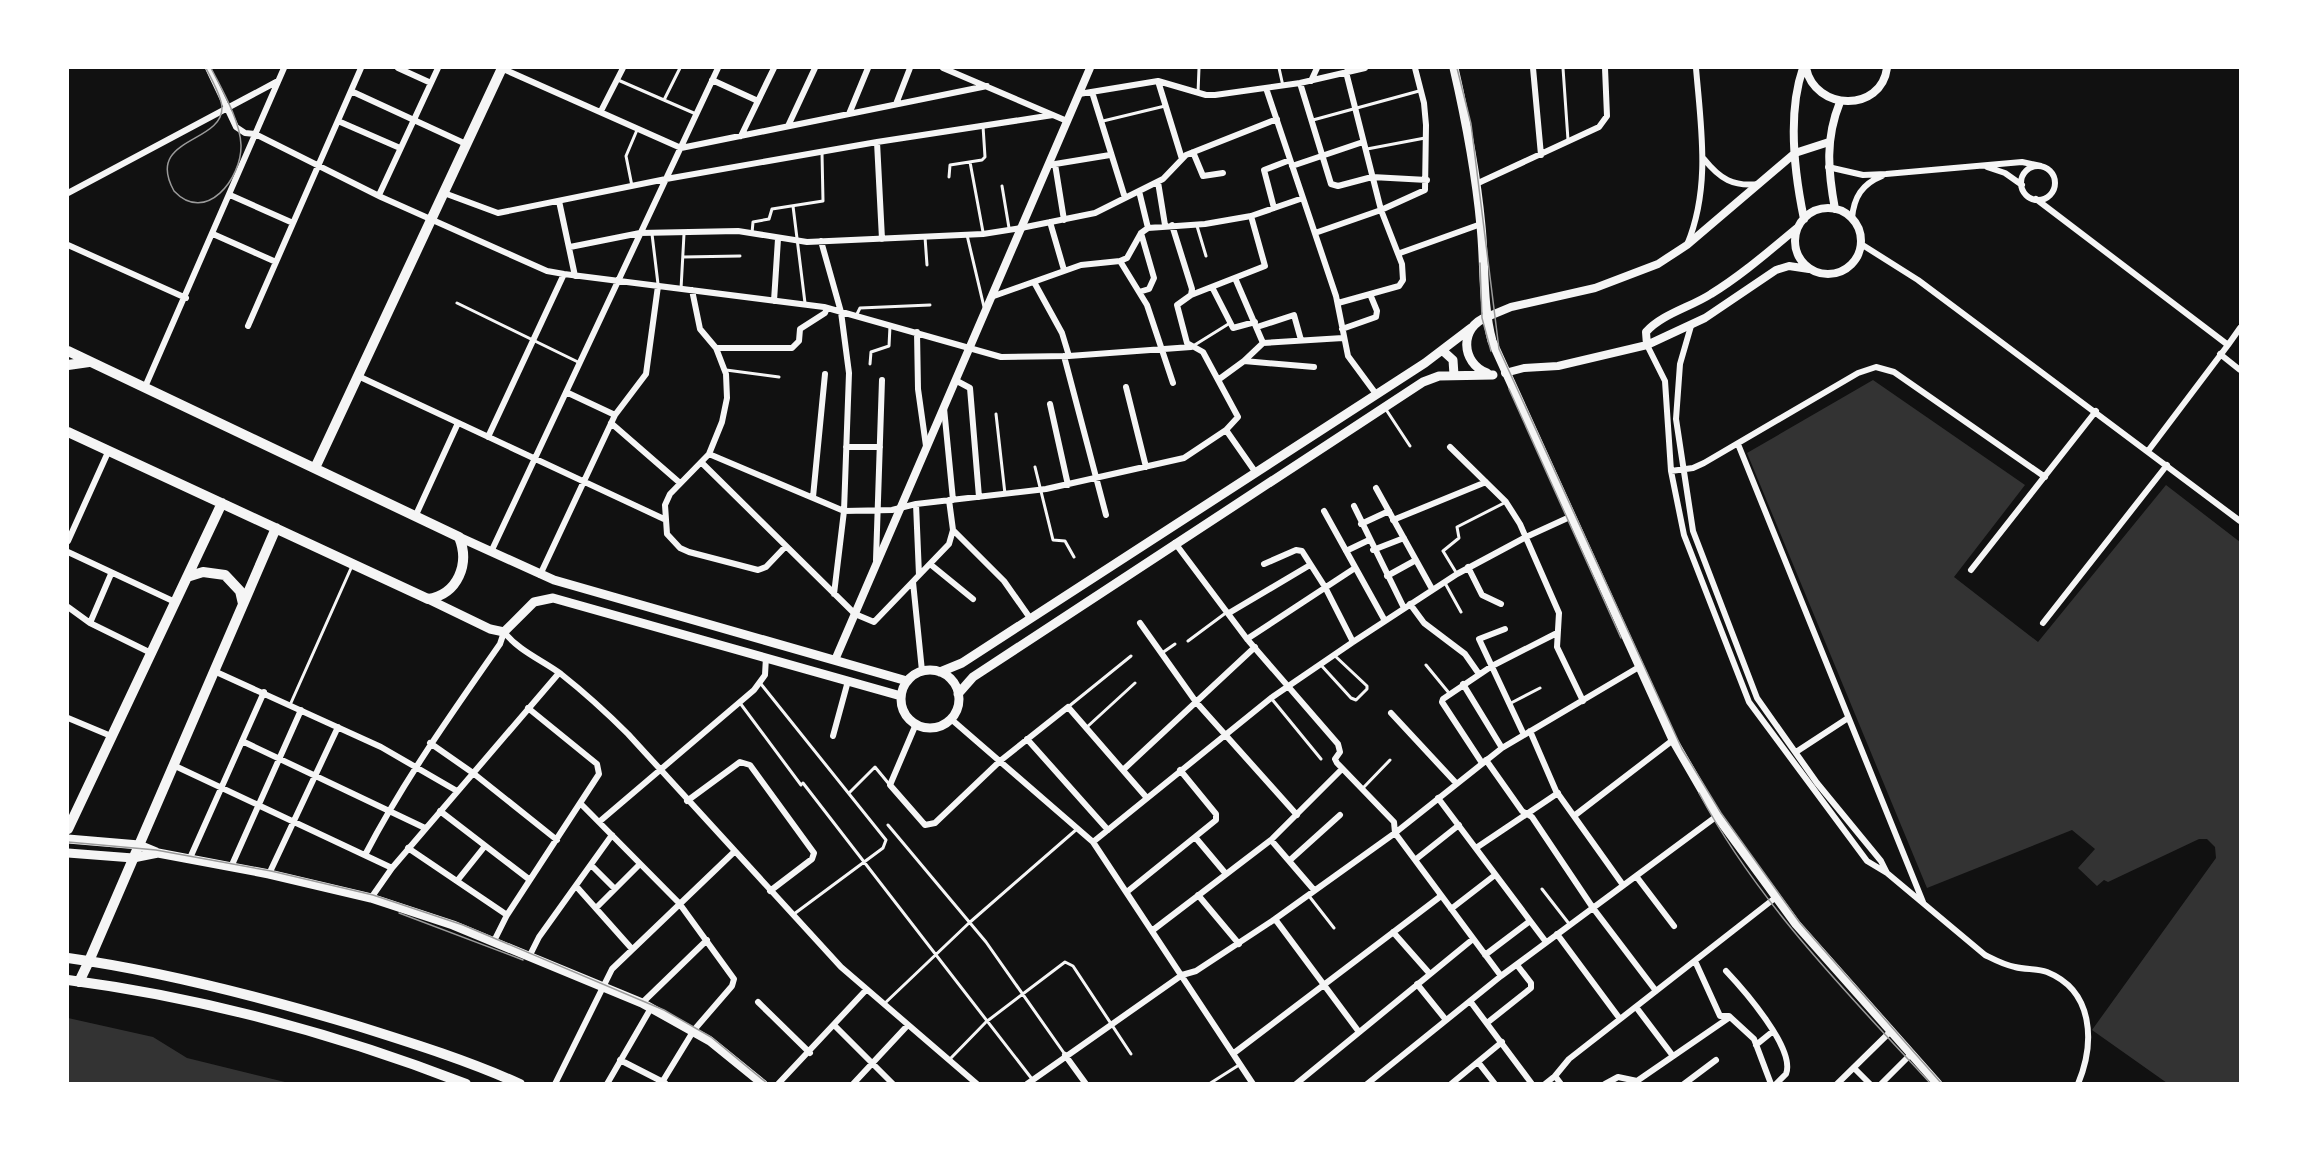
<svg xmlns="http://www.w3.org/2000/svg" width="2308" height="1151" viewBox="0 0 2308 1151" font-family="'Space Grotesk',sans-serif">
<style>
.water{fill:#333}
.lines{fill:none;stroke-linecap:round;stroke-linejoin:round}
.service{stroke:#f5f5f5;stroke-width:3}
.minor{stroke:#f5f5f5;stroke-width:6}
.tertiary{stroke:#f5f5f5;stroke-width:8}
.secondary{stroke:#f5f5f5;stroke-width:9}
.primary{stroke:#f5f5f5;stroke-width:10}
.trunk{stroke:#f5f5f5;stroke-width:10}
.tram{stroke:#9a9a9a;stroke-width:1.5}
</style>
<rect width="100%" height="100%" fill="#111"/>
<path class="water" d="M1873,380L2025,485L1954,577L2038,642L2166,485L2240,542V1083H2167L2092,1030L2216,858L2215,847L2207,839H2199L2108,882L2104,880L2097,886L2078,868L2095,849L2072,830L1927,888L1747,453Z
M68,1018L153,1037L187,1058L289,1083H68Z"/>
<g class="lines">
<path class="service" d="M1279,68L1283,86
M1563,68L1568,140
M618,80L696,114
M1198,93L1199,68
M664,100L680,68
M1313,120L1419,91
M1103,121L1165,106
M1367,149L1425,138
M970,162L983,232
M949,177L950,165L982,160L985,157L983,126
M632,186L626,156L637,130
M1002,186L1009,228
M793,206L805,303
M1197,226L1206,256
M752,233L753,222L769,219L772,209L823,201L822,153
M652,234L658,284
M967,235L984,307
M925,237L927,265
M683,257L740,256
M681,289L684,234
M457,303L580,363
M857,314L860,308L930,305
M1193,346L1230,323
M870,364L871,352L889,346L890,326
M726,370L779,377
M1385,408L1410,446
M996,414L1005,494
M1035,467L1053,540L1065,541L1074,557
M1457,574L1443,551L1459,538L1457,527L1506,502
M1445,583L1461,612
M1188,641L1227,612
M1162,653L1175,644
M1320,664L1351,698L1356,700L1367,689V686L1334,655
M1426,665L1449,693
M761,684L886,840L883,848L794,914
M1271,698L1321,759
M740,703L801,785
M1511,703L1540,688
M290,705L352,566
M1068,707L1131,656
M1087,727L1135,683
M803,783L1032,1079
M1363,788L1390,760
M849,793L875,767L889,784
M888,825L986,942L1064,1053
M1542,889L1570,925
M1309,896L1334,928
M884,1004L969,923L1077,829
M950,1059L986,1022L1065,962L1073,966L1131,1054
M1209,1084L1239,1065"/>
<path class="minor" d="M208,68L236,127L245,133L255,134L381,197L547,271L564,274L824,307L1001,357L1069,356L1191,347
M398,68L431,83
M501,68L681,148L987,86
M943,68L1067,121
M1533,68L1541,155
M712,80L758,101
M1158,81L1182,159
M1311,81L1317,68
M1300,83L1331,184L1338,186L1372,177L1427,180
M1266,88L1336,296L1348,356L1376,394
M351,91L466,144
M1092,92L1125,198
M1079,94L1158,81L1206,95H1215L1300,83L1365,68
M896,104L910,68
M601,111L623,68
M849,114L868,68
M338,121L400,148
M788,126L815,68
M741,136L774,68
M877,142L882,239
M1193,152L1203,176L1223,173
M1704,159C1720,179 1733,187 1759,184
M1055,164L1064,220
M1049,165L1110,155
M1292,166L1363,142
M2021 183a17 17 0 1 1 34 0a17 17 0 1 1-34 0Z
M1828,167L1863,175L1886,174L2022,162L2041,166
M1987,167L2005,173L2022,185
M1158,182L1165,225
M1476,184L1599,127L1607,116L1605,68
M1139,191L1148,228
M68,193L278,81
M444,193L498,213L666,179L877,142L1053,115
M230,195L293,223
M379,195L438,68
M2036,199L2228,345L2148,451
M559,201L575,276
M1274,208L1264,170L1290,160
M1852,218C1854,197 1862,184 1882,176
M1050,222L1064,270
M1315,233L1381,210L1425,190L1426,125L1424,103L1415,68
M213,234L276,262
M821,241L841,312L849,373L844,511L834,594
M1861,244L1918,280L2240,521
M68,245L186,298
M1687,245C1711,187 1701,128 1696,68
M570,247L640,233L738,231L807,242L983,234L1021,228L1095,213L1163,179L1186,155L1277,119
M1400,253L1481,224
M1120,261L1147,305L1173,383
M1235,278L1263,343
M1034,282L1062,333L1069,356
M1212,287L1233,328L1255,322
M692,290L700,329L716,348L726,374L727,398L722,422L709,454L670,494L665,505L667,534L680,548L689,552L758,570L766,567L786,546
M1139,292L1149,289L1154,278L1141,233
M1191,295L1265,266L1251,216
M991,297L1081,265L1120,261L1127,258L1141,233L1148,228L1205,224L1251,216L1303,198
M774,301L778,239
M1338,303L1399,286L1403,280L1402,264L1381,210L1346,72
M248,326L361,68
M1691,326L1680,364L1676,419L1693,531L1757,698L1817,783L1881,861L1887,873
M1257,327L1294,315L1301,340
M1342,329L1376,317L1377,311L1370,294
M917,332L918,389L926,446
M1647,345L1665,381L1671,471L1684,535L1749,702L1867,861L1887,873L1985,955C1995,960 2004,965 2015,967C2026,970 2036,968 2047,972C2094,991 2095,1043 2078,1084
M2228,345L2240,328
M716,348H792L799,341L800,329L825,313L827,308
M2220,354L2240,370
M1064,356L1106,515
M1244,361L1263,343L1343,338
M358,376L664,519
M955,380L970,388L979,497
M1218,380L1244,361L1314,367
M145,387L284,68
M1126,387L1146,467
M566,392L615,415
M1050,404L1068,485
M944,408L953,500
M611,423L680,483
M1226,430L1256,473
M488,437L564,274
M1738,444L1923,902
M846,447H880
M1450,447L1506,502L1520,524L1559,613L1557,647L1583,701
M709,454L844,511L892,510L916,504L1046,489L1184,458L1226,430L1238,417L1203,352L1187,343L1177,305L1191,295L1192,289L1172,225
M702,463L855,614L874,622L949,544L953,530L949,500
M1671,471L1693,468L1704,463L1858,373L1876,367L1894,372L2045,477
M1376,488L1432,589
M813,497L825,374
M916,504L919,575
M1354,506L1404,608
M1324,511L1385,621
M415,517L458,423
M1393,520L1486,482
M1361,524L1389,511
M953,530L1004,581L1030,618
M68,541L109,450
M1175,543L1247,639L1338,744L1340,752L1335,759L1337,763L1394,822L1395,833L1501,976
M1373,550L1404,538
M1346,551L1369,540
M68,552L175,602
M491,552L718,68
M876,560L882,380
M930,564L973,599
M1264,564L1296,550L1302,551L1325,587L1353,642
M1468,567L1482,595L1501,604
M1971,570L2096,411
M540,575L615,415L646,374L658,286
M1387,576L1416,560
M913,582L922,671
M1410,604L1424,623L1465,654L1479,674
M68,607L90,623L151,653
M1229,613L1310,565
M90,623L111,574
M1140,623L1196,702L1297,815
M2043,623L2167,465
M1505,629L1479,639L1524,735
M504,632C519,651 542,660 561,674C585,693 607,713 628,734L841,967L977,1084
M1247,639L1355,568
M214,671L381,747L457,791
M1463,684L1502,748
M1391,713L1456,783
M68,718L111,736
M951,719L1093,842L1253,1084
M916,724L890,785L925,825L935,823L1000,761L1068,707L1147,798
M1530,731L1556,791L1623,885
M833,736L848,681
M1027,739L1108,830
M242,741L425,828
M430,743L473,773L557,840
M1796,752L1848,718
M1486,760L1522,811L1532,817L1593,908L1656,991
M1482,763L1442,702L1443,699L1492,666L1557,633
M173,765L392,868
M1123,770L1255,647
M1438,798L1546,942
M687,801L740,762L750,765L814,853L812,859L770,891
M581,804L679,903L734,979L732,986L694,1030L661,1084
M440,811L530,880
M1574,816L1673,740
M599,822L754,690L765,675L766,657
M1195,837L1226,874
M1271,840L1314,890
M1093,842L1271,698L1353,642L1457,574L1526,537L1572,516
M408,848L507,915
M1476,848L1558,793
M365,855C404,780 452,713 500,644L504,632
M190,858L264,692
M1415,860L1459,825
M1289,861L1340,815
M591,865L615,889
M231,867L301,710
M269,874L338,727
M1636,876L1674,926
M457,881L485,846
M576,886L632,949
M1128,891L1216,820V814L1180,770
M1198,895L1239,944
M371,898L392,868L559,673
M596,908L640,864
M1451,909L1495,875
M1275,919L1359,1032
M1153,930L1271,840L1342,769
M1393,932L1430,974
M1557,934L1620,1019
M494,941L507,915L599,774L597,764L528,708
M1485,955L1530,921
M529,957L539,937L612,835
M1695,961L1720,1016H1729L1754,1039L1771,1084
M1726,971C1743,989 1796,1049 1786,1074L1776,1084
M1417,984L1446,1020
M1470,1001L1532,1084
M758,1002L810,1053
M642,1003L707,940
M1636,1007L1673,1056
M1487,1023L1531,988V983L1517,965
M834,1025L893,1084
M1756,1045L1772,1032
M1234,1053L1441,896
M1065,1055L1086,1084
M620,1060L665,1083
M1478,1062L1495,1084
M1854,1068L1870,1084
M1555,1076L1561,1084
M555,1084L612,969L734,852
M607,1084L651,1008
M778,1084L866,990
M853,1084L907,1026
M1027,1084L1182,975L1196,971L1275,919L1395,833L1502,748L1639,667
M1296,1084L1473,939
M1367,1084L1501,976L1717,816
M1451,1084L1502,1042
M1545,1084L1555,1076L1569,1059L1775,898
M1605,1084L1618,1077L1637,1081L1730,1017
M1684,1084L1716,1060
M1837,1084L1891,1031
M1881,1084L1912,1053"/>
<path class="tertiary" d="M1803,68C1787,114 1794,171 1804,219
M1806,68C1815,111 1881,113 1887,68
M1795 241a33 33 0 1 1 66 0a33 33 0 1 1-66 0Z
M1835,209C1828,171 1825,139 1840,102
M1487,317L1511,307L1595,288L1658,264L1687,245L1795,153L1829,142
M1647,345L1646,332C1662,314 1691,307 1711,294C1742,275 1769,251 1797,228
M1505,373L1524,368L1558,366L1647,345L1705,318L1776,270L1789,266L1809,269
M835,660L1090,68"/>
<path class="secondary" d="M1454,68C1466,120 1476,172 1481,226C1485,264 1482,304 1492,341L1673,740L1717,816L1796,924L1938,1084
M1487,317C1459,327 1461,363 1487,373
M1442,350L1453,360L1454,375
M459,537L554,580L907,681
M428,599L490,629L504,632L534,602L553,598L901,696
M901 699a29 29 0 1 1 58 0a29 29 0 1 1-58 0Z
M940,672L962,663L1425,363L1471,328
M958,694L973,677L1423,382L1439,376L1493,375
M68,839L139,845L156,852
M68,853L133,858L158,853L269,874L371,898L453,925L642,1003L710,1041L763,1084"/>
<path class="primary" d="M68,351L459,537C470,564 458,594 428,599L68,432
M68,365L89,362
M315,468L502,68
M187,577L203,572L225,575L240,591L243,604
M68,829L222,503
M89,961L276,528"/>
<path class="trunk" d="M68,958C167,972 265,998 361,1027C415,1044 469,1061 520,1084
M68,980C205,998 337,1034 466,1084
M79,982L89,961"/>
<path class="tram" d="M206,68C211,79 221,95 222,107C223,144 144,137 174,191C206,225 242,178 241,145C240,120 222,90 211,68
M1457,68L1471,124L1499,349L1682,749L1721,813L1800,923L1942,1084
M1480,263L1482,318L1491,351
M1509,389L1621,638
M1699,793C1758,903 1847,993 1931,1084
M68,842L156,850L271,871L373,895L463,925L664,1010L711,1037L768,1084
M399,913L523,960"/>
</g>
<rect width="2308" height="1151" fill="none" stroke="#ffffff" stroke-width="138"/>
</svg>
